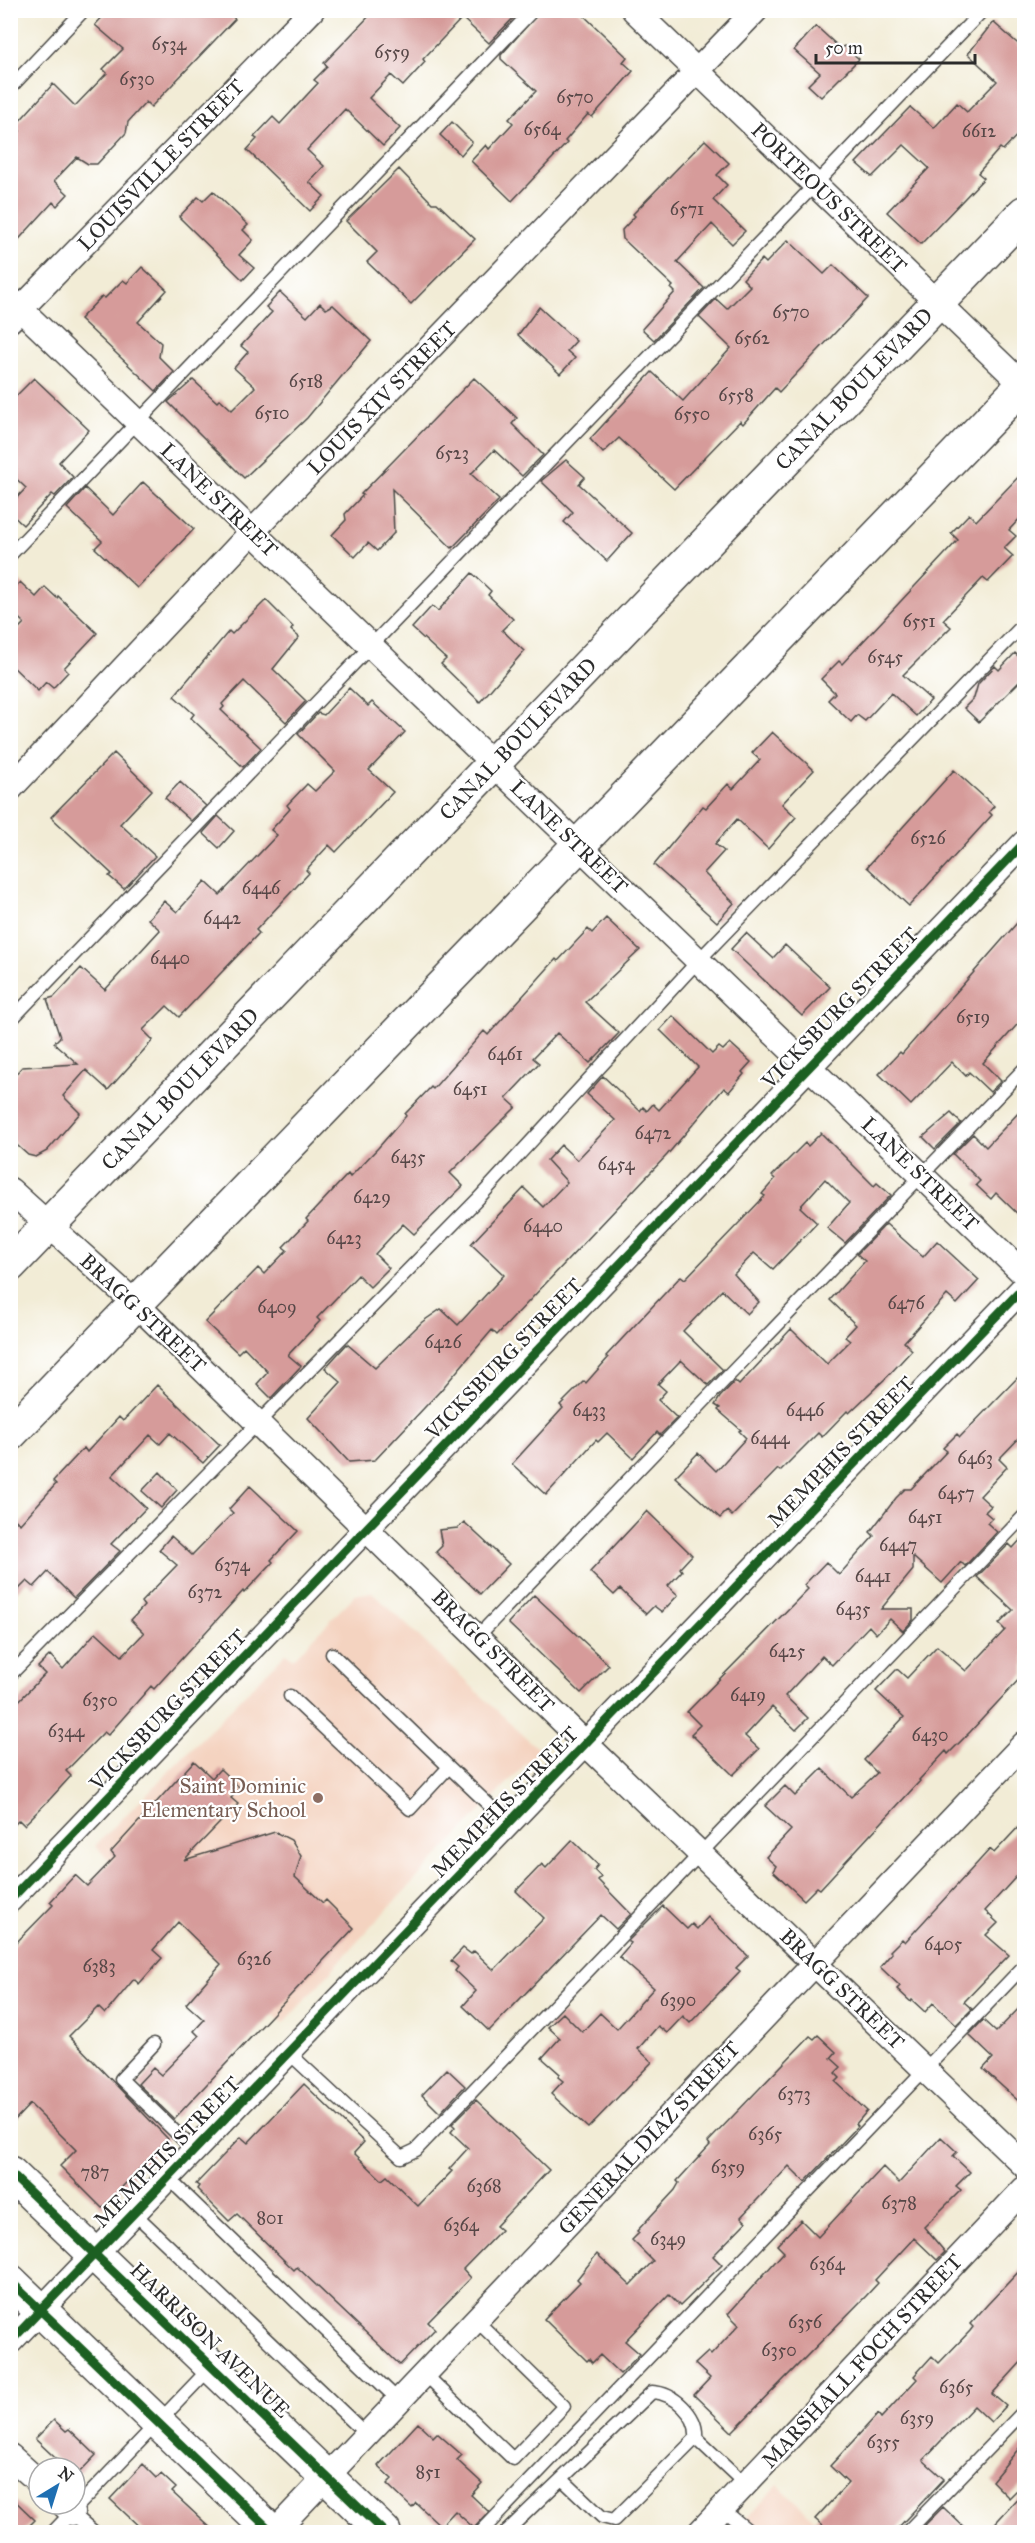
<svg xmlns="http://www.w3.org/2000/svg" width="1035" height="2543" viewBox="0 0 1035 2543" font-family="'IM FELL Great Primer',serif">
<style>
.built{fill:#f4d3c0}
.building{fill:#d69b9a}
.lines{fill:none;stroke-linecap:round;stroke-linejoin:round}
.lane-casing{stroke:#494845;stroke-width:15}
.street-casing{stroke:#494845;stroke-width:27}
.secondary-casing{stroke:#494845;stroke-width:36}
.lane{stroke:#fff;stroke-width:12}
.street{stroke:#fff;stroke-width:24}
.secondary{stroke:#fff;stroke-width:33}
.cycleway-casing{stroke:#fff;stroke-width:13}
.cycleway{stroke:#1b5e20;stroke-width:9}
.education-dot{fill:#8d6e63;stroke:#fff;stroke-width:2}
.labels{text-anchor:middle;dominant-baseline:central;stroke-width:4.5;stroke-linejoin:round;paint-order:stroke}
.number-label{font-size:18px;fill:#564747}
.street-label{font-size:21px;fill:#2b2b2b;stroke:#fff}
.education-label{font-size:21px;fill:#785e54;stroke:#fff;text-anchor:end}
</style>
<rect width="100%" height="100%" fill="#fff"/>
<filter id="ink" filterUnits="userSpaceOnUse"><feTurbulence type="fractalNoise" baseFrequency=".0167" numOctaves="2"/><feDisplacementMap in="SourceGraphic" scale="12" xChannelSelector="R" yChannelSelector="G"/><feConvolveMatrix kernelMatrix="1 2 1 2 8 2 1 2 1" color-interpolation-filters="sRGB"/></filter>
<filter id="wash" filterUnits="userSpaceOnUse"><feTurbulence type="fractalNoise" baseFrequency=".008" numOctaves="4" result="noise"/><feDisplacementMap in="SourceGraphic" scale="24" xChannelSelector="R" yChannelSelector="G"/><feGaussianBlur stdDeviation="1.35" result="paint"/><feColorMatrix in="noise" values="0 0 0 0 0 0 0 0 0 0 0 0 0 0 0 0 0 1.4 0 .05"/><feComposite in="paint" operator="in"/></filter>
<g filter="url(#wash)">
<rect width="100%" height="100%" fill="#f2ecd6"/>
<path class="built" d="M372,1592L539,1750L378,1919L283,2024L95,1846L286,1653L293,1659L355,1595Z
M778,2485L828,2532H733Z"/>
<g id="blocks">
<path class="building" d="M109,10H226L235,19L151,107L146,102L128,122L126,133L97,164H88L77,157L54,181L68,194L57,206L53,202L10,249V142L20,131L15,126L53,84L75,106L107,73L103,69L123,49L95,25Z
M375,10H521L489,43L462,18L423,59L425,62L403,86L391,75L369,98L400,128L383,146L345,109L307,150L324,166L309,182L324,196L310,211L247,150L257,139L254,137L273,117L280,124L318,83L314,80L327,67L324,63Z
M541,10H578L627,57L623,62L633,71L592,117L588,114L565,141L567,143L512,201L471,161L486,145L489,149L513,123L509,119L536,91L501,59V55Z
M993,22L1024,49V128L1003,150L1000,148L978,173L984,178L921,244L887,212L929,168L904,145L872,177L856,163L910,107L934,128L957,103L967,112L997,81L968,54Z
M816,26L841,49L844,46L859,59L821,97L808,85L820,73L794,50Z
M452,122L472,142L461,155L440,135Z
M705,140L729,163L717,175L727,185L713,200L745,231L732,244L712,224L677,262L704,288L654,340L642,329L675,292L671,288L673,286L623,239L622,230L635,216L633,214Z
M399,169L432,203H437L475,239L411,304L367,262L377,252L346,221Z
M213,191L248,225L243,230L253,240L239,255L254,268L243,280L179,217L198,197L203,201Z
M788,240L824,274L833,265L868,298L779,392L775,388L743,424L740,421L674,489L619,438L603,453L590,439L652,372L683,401L731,348L699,317L716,299L727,309L750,286L743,279L762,259L766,263Z
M142,267L167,290L138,322L161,343L159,357L174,372L156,391L80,319L102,296L105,298L123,280L127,283Z
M280,292L307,317L320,303L326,309L333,305L371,341L307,418L244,478L168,402L193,380L217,402L220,399L232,410L255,387L234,368L248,352L241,346L272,312L266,307Z
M539,307L576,341L567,351L575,358L560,374L518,335Z
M34,378L89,430L59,462L73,477L55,496L52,494L23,525L10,513V505L26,488L10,473V402Z
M474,378L517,418L512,424L543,455L522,476L494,450L471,474L499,500L452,548L392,489L394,533L377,551L368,543L355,557L332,535L346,520L345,514L363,495L361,494Z
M566,460L585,477L579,484L632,533L607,561L564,522L573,512L541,481Z
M1024,471V514L1009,530L1016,536L1004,548L1013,556L988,582L983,578L943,620L951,627L903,675L931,700L916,716L891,693L865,721L857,715L851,722L828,700L835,693L821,679L839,661L842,664L958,540L951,533L969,514L976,521Z
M143,482L194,529L137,588L95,548L102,541L67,508L85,488L113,515Z
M472,573L491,591L488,595L513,619L502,630L524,651L480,702L441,664L446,659L412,628L432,606L438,611Z
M20,582L36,597L45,587L57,598L58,596L97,633L64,668L68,672L53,688L46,682L38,691L10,664V637L24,623L10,610V592Z
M266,600L293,627L291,630L299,637L273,669L306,701L286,722L244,681L222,704L224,707L221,710L261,748L243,767L191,718L194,714L174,696L229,631L232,634Z
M1015,653L1024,662V677L979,722L964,708L974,698L978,684L995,666L999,670Z
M349,688L368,706L372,702L405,732L369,770L393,792L336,852L329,845L306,870L309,873L256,930L259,933L179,1017L167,1006L143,1030L153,1040L108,1090L86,1070L63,1096L80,1113L47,1151L36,1157L28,1155L10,1139V1080L22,1067L78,1064L54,1043L60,1037L47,999L54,997L81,968L105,990L160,930L148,919L164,901L177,912L205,881L220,895L277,835L271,830L290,809L287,805L307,784L315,791L335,771L298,734L318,713L324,715Z
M772,732L814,770L782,804L796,817L768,849L737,819L715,844L724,851L704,873L734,903L717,922L654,865L703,806L706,808L728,784L733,789L760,760L752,753Z
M114,753L152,790L120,824L155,856L124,889L109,876L112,874L51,817Z
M954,770L994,806L989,812L992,815L909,906L867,867Z
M180,782L206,806L191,821L165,798Z
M218,816L234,831L219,848L203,833Z
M1024,915V1017L983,1063L1001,1081L990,1092L969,1072L966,1076L952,1062L911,1105L879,1074L900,1052L902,1054Z
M606,918L640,950L585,1002L619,1033L590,1063L557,1033L533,1058L539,1063L506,1098L516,1107L450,1173L463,1186L414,1234L403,1224L375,1254L389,1268L370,1287L358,1275L317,1318L320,1321L288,1355L301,1366L271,1398L257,1384L268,1372L244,1347L238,1353L205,1322L258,1268L264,1274L287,1250L283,1247L308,1221L306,1219L348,1174L350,1177L378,1148L406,1116L405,1114L431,1087L433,1089L484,1031L488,1035L556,959L558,961L588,929L592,933Z
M746,933L773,958L785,945L830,987L802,1016L731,949Z
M673,1016L712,1054L719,1047L723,1050L730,1043L751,1062L742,1072L744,1074L729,1092L724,1088L667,1155L497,1335L492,1330L441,1390L375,1460L349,1462L308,1418L341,1382L325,1368L347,1344L375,1368L422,1322L441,1309L458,1325L504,1275L471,1244L524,1188L543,1207L567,1182L547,1160L561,1145L577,1160L615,1120L587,1094L603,1076L640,1111L643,1107L647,1111L653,1104L659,1110L698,1067L660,1030Z
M1024,1107V1220L996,1193L991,1199L976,1185L980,1181L953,1154L973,1134L986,1147Z
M951,1113L961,1123L935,1149L923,1137Z
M821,1133L874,1186L877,1183L891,1195L845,1243L827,1228L849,1203L825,1179L800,1207L817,1223L773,1269L754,1253L734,1274L759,1302L747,1314L722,1290L683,1331L723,1370L708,1385L681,1360L658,1384L666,1391L658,1400L677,1418L660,1435L657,1432L633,1458L607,1433L598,1442L596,1440L546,1495L512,1464L563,1408L560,1405L584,1381L586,1383L608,1358L606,1356L681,1276L685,1279L765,1196L762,1194L775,1179L772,1176L805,1143L808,1146Z
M886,1224L923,1257L937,1241L979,1280L957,1304L947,1295L904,1342L912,1350L888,1376L849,1413L847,1411L822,1437L818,1433L780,1471L778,1469L732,1516L727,1511L720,1518L675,1477L698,1453L716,1471L746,1438L739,1431L741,1430L718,1410L720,1408L715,1405L720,1397L735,1381L739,1385L791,1329L827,1364L850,1341L845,1337L856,1325L830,1300L865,1261L857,1254Z
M1024,1371V1433L999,1459L1007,1467L980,1496L991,1506L985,1512L992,1518L987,1523L997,1532L965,1566L961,1562L942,1583L913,1557V1570L881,1609H913V1620L903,1631L890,1619L876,1634L869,1626L832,1665L822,1656L785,1696L808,1718L796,1730L772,1707L745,1736L759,1749L733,1775L691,1734L700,1725L687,1712L808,1589L804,1585L826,1562L839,1575L874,1536L870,1532L896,1498L905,1489H911L947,1451L943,1448L957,1434L960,1437Z
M157,1385L220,1445L203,1463L170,1433L160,1444L150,1435L112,1476L146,1508L111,1544L120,1551L74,1598L48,1572L34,1587L27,1581L10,1598V1515L20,1524L56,1484L53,1481L84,1448L87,1452L119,1417L123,1421Z
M160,1472L177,1490L161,1508L142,1491Z
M250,1486L298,1531L271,1560L273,1562L244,1593L243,1591L154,1689L151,1686L108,1735L104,1732L66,1771L71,1776L50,1799L24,1825L19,1820L10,1829V1710L45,1674L38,1667L50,1655L63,1669L96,1632L122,1656L144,1633L131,1620L144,1606L141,1602L177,1565L159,1550L171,1536L192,1555L233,1513L229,1509Z
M647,1511L692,1555L680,1568L682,1571L668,1586L678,1595L662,1612L654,1606L646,1614L620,1589L614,1595L590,1572Z
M464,1522L509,1564L480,1594L436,1552L442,1546L439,1530L458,1528Z
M1024,1536V1674L970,1732L948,1754L946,1751L919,1780L920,1781L820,1889L817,1887L804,1900L773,1871L776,1866L766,1857L791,1830L765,1806L785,1786L795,1796L822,1769L851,1797L877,1773L864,1760L904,1717L876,1691L897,1669L907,1678L937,1646L966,1671L1005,1630L999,1624L1013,1610L977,1577L1009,1544L1013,1548Z
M534,1595L609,1665L581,1693L508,1623Z
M194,1761L212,1778L220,1769L240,1788L231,1798L238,1804L184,1860L275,1832L291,1840L301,1856L295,1877L323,1903L326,1900L354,1928L174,2119L138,2084L153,2068L161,2075L199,2036L194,2031L204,2020L186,2004L221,1964L178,1922L153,1950L162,1958L139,1984L134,1979L105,2014L98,2007L69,2036L168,2139L102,2208L60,2166L76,2150L30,2104L10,2125V1949L53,1905L50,1902L75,1875L87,1886L115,1857L111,1852Z
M1024,1821V1868L985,1911L998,1923L986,1935L1009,1955L964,2002L972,2009L956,2025L933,2003L925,2012L912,2000L911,2002L897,1989L900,1986L880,1967L892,1953L890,1951L902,1939L905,1942L990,1849L994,1853Z
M572,1840L598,1865L594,1870L601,1877L598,1880L631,1914L616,1929L601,1915L489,2031L463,2006L476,1991L455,1971L458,1967L451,1961L463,1948L471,1954L474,1951L494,1970L544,1918L516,1891L542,1864L546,1868Z
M663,1906L687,1929L692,1924L697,1929L708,1917L748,1956L736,1968L740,1971L690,2023L683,2016L667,2033L658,2026L638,2049L652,2062L588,2128L551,2094L563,2081L558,2077L560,2074L542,2058L560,2038L548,2027L563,2013L582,2032L600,2013L617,2029L654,1988L619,1957L631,1943L628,1941Z
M1024,2003V2106L983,2069L993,2058L969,2035L983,2020L996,2032Z
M818,2035L836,2052L831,2058L841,2067L835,2073L840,2078L836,2082L867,2111L856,2124L858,2126L805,2182L789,2166L741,2217L746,2222L713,2256L722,2265L680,2306L669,2295L625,2341L640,2354L620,2374L600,2355L592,2363L589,2359L587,2361L544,2319L580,2282L577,2279L597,2254L630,2285L653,2261L632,2240L639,2233L637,2231L675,2190L679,2183L677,2181L710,2145L708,2142L810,2036L814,2039Z
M447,2069L465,2086L440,2113L422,2095Z
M304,2084L364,2142L354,2153L382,2180L387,2176L418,2206L452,2171L449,2169L468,2148L451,2132L455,2127L452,2124L476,2100L549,2170L496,2226L501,2230L463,2269L471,2278L428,2322L435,2329L400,2365L297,2267L294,2270L237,2214L229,2221L197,2189L199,2186L196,2184L241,2137L248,2143Z
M941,2137L957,2152L953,2156L970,2172L956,2186L961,2190L924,2227L945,2252L937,2260L914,2238L875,2280L878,2283L866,2296L732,2432L694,2395L710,2378L695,2364L708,2352L711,2355L739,2325L728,2314L784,2252L777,2245L801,2220L818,2237L883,2167L899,2183Z
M1024,2266V2359L992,2394L1006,2406L991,2422L974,2406L923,2460L944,2479L894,2532H830L815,2519L848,2483L830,2466L878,2414L881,2418L917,2379L914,2376L932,2356L939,2363L970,2331L973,2327L970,2324L987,2305Z
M54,2420L66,2431L69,2429L96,2455L75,2477V2468H66L35,2439Z
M418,2423L433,2437L437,2433L462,2455L457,2460L482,2483L471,2495L489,2512L474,2528L455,2511L441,2526L416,2503L412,2508L387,2484L392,2479L378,2466Z
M1024,2442V2483L1009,2498L992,2481Z
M143,2464L157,2478L161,2474L176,2488L172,2492L215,2532H145L110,2499Z
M1024,2492V2532H987Z
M10,2496L35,2520L23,2532H10Z
M943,2507L969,2532H933L925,2525Z"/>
</g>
</g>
<g filter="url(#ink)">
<use href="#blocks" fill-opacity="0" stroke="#494845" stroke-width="1.5"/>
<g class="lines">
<g class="lane-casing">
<path id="lane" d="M10,88L84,10
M10,555L533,10
M10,1021L983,10
M478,1636L1024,1069
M332,1654L449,1767
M10,1675L477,1200L698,961L1024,624
M290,1696L410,1809L449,1767L509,1824
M154,2044L121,2079L194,2150
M288,2052L401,2157L416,2150L1024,1516
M168,2178L400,2402
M134,2213L368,2436
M426,2375L513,2459L564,2406L477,2321
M696,2438L745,2484
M722,2509L750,2532
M72,2513L94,2532
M53,2532L211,2367
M481,2532L1024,1966
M506,2532L652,2392C674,2393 698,2415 696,2438L614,2520L602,2517L562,2479
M907,2532L1024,2411"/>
</g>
<g class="street-casing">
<path id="street" d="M634,10L1024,386
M10,299L1024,1274
M10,320L312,10
M10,789L252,532L756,10
M10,1190L135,1303L586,1744L1024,2165
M10,1900L1024,843
M10,2342L1024,1287
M10,2456L39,2482
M63,2504L72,2513
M274,2532L1024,1744
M700,2532L1024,2189"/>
</g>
<g class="secondary-casing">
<path id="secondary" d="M10,1265L1024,213
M10,1434L1024,384
M10,2173L384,2532
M10,2281L272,2532"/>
</g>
<use href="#lane" class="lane"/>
<use href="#street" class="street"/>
<use href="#secondary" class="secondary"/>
<g class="cycleway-casing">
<path id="cycleway" d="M10,1900L1024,843
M10,2173L384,2532
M10,2281L272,2532
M10,2342L1024,1287"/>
</g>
<use href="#cycleway" class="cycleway"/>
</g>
</g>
<circle class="education-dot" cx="318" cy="1798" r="6"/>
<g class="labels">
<g class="number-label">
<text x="169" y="44">6534</text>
<text x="392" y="52">6559</text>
<text x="137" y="79">6530</text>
<text x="575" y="97">6570</text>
<text x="542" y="129">6564</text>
<text x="979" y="131">6612</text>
<text x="687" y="209">6571</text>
<text x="791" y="312">6570</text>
<text x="752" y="338">6562</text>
<text x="306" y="381">6518</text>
<text x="736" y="395">6558</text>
<text x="272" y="413">6510</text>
<text x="692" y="414">6550</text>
<text x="452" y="453">6523</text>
<text x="919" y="621">6551</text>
<text x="885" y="657">6545</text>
<text x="928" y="838">6526</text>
<text x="261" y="888">6446</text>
<text x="222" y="918">6442</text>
<text x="170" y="958">6440</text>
<text x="973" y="1017">6519</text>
<text x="505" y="1054">6461</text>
<text x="470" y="1089">6451</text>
<text x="653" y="1133">6472</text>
<text x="408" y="1157">6435</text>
<text x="616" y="1164">6454</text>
<text x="372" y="1197">6429</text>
<text x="543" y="1226">6440</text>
<text x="344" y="1238">6423</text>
<text x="906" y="1303">6476</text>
<text x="277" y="1307">6409</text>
<text x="443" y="1342">6426</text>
<text x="589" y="1410">6433</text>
<text x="805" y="1410">6446</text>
<text x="770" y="1438">6444</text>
<text x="975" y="1458">6463</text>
<text x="956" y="1493">6457</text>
<text x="925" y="1517">6451</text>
<text x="898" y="1545">6447</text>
<text x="232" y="1565">6374</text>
<text x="873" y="1576">6441</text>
<text x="205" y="1592">6372</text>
<text x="853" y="1609">6435</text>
<text x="787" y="1651">6425</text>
<text x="748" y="1695">6419</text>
<text x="100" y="1700">6350</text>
<text x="66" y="1731">6344</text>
<text x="930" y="1735">6430</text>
<text x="943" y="1944">6405</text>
<text x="254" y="1959">6326</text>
<text x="99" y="1966">6383</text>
<text x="678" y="2000">6390</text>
<text x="794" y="2094">6373</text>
<text x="765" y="2134">6365</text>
<text x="728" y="2167">6359</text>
<text x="95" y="2172">787</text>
<text x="484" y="2186">6368</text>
<text x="899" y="2203">6378</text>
<text x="270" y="2218">801</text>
<text x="461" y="2225">6364</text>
<text x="668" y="2239">6349</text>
<text x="827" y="2264">6364</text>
<text x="805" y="2322">6356</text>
<text x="779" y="2350">6350</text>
<text x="956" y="2387">6365</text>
<text x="917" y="2418">6359</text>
<text x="883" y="2442">6355</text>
<text x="428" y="2472">851</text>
</g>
<g class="street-label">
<text transform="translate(161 165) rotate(-46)">LOUISVILLE STREET</text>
<text transform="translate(829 198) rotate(44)">PORTEOUS STREET</text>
<text transform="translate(854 389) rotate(-46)">CANAL BOULEVARD</text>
<text transform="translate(382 398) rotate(-46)">LOUIS XIV STREET</text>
<text transform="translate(219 500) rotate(44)">LANE STREET</text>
<text transform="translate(518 739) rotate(-46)">CANAL BOULEVARD</text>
<text transform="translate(569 837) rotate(44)">LANE STREET</text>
<text transform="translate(840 1008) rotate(-46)">VICKSBURG STREET</text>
<text transform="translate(180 1089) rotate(-46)">CANAL BOULEVARD</text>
<text transform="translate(920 1174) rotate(44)">LANE STREET</text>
<text transform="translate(143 1313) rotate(43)">BRAGG STREET</text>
<text transform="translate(504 1359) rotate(-46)">VICKSBURG STREET</text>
<text transform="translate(841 1452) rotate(-46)">MEMPHIS STREET</text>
<text transform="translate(493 1651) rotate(45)">BRAGG STREET</text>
<text transform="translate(168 1710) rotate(-46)">VICKSBURG STREET</text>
<text transform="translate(505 1802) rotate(-46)">MEMPHIS STREET</text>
<text transform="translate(842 1989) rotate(44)">BRAGG STREET</text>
<text transform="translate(649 2138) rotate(-47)">GENERAL DIAZ STREET</text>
<text transform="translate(167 2152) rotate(-46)">MEMPHIS STREET</text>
<text transform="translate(210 2340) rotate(44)">HARRISON AVENUE</text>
<text transform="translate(862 2361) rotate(-47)">MARSHALL FOCH STREET</text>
</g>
<g class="education-label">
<text x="306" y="1786">Saint Dominic<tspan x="306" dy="24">Elementary School</tspan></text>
</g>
</g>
<rect width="1035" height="2543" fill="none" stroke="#fff" stroke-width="36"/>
<g transform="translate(57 2486) rotate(38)"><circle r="28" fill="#ffffff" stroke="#aaaaaa" stroke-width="1.5"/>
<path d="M0-4.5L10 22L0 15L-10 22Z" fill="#1f6fb2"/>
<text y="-9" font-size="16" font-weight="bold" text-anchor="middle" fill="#2b2b2b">N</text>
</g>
<path d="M816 54v9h159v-9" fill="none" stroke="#2b2b2b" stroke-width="3"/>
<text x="825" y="54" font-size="18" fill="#2b2b2b" stroke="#ffffff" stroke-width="4.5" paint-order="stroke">50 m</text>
</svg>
